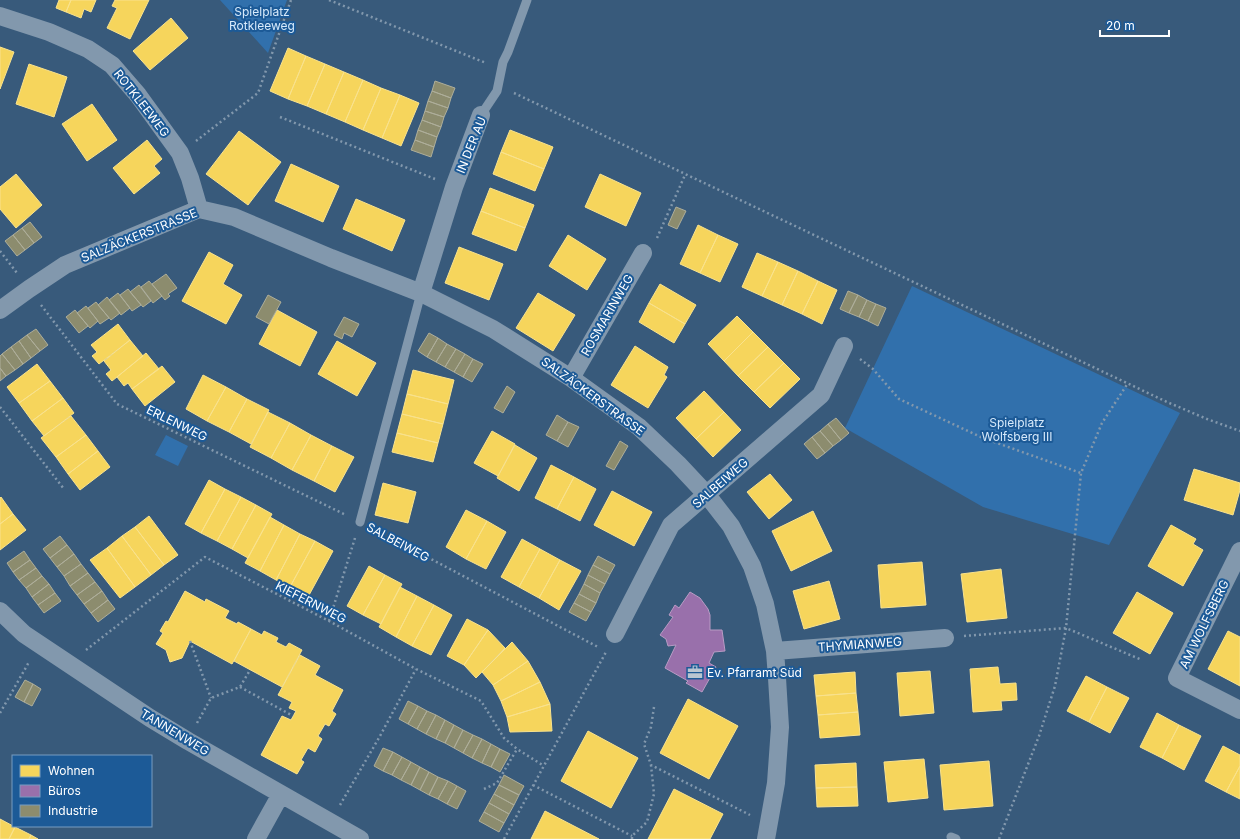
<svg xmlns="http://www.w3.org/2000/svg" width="1240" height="839" viewBox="0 0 1240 839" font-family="Inter,sans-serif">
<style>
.green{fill:#3170ac}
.homes{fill:#f6d55c;stroke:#f9e28d}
.offices{fill:#9970ab;stroke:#b89bc4}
.industry{fill:#8c8c6e;stroke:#aeae9a}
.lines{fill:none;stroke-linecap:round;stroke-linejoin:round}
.path{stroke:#8298ad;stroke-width:2.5;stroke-dasharray:2 3;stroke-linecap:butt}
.lane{stroke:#8298ad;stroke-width:9}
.street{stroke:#8298ad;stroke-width:18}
.labels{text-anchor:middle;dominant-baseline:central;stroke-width:4;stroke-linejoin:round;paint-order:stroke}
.park-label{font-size:12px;fill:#d7eafb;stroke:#1c5a97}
.street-label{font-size:12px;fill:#fff;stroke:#1c5a97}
.poi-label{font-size:12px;fill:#fff;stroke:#1c5a97;text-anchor:start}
</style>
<rect width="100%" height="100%" fill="#385a7b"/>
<path class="green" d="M220,0H287L268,53Z
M912,286L1180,413L1109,545L983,507L845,428Z
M166,435L188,446L178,466L155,455Z"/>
<path class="homes" d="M59,0H71L66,12L56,8Z
M71,0H96L91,12L84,9L81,18L66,12Z
M115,0H149L130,39L107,28L117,8L112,6Z
M171,18L188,38L150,70L133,51Z
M0,47L14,52L0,89Z
M288,48L306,56L288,99L270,91Z
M306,56L325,64L307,106L288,99Z
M29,64L67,77L54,117L16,104Z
M325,64L344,72L326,114L307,106Z
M344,72L363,80L345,122L326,114Z
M363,80L381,88L363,130L345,122Z
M381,88L400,95L382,138L363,130Z
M400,95L419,103L401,146L382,138Z
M92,104L117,140L87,161L62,124Z
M510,130L553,147L544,169L501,152Z
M239,131L281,162L248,205L206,174Z
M147,140L162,159L154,166L160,173L134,194L113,168Z
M501,152L544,169L535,191L493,174Z
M291,164L339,186L323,222L275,201Z
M16,174L42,205L16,228L0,209V187Z
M600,174L641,193L626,226L585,207Z
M490,188L534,205L525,228L481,211Z
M356,199L405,220L392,251L343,229Z
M481,211L525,228L516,251L472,234Z
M698,225L718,235L700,273L680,264Z
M568,235L606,259L587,290L549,266Z
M718,235L738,244L720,282L700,273Z
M459,247L503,264L489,300L445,283Z
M209,252L233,265L223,284L242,295L226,324L182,301Z
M757,253L778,262L762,296L742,287Z
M778,262L798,271L782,305L762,296Z
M798,271L818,281L802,314L782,305Z
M818,281L837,290L822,324L802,314Z
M660,284L696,305L685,324L649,303Z
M538,293L575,315L553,351L516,328Z
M649,303L685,324L674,343L639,322Z
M277,310L317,332L300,366L259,344Z
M737,316L753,332L724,361L708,344Z
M118,324L130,340L99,364L92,356L97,352L91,345Z
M753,332L768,347L738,376L724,361Z
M130,340L143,356L112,381L106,374L111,370L104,361Z
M337,341L376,363L357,396L318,374Z
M635,346L668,367L664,375L667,377L648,408L611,385Z
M768,347L784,363L754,392L738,376Z
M146,353L159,369L132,389L128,383L124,386L117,377Z
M784,363L800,379L770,408L754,392Z
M37,364L50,381L19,403L7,387Z
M162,366L175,382L145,406L132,389Z
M413,370L454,380L448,404L407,394Z
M203,375L226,387L207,421L186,409Z
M50,381L63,398L32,421L19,403Z
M226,387L247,399L229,432L207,421Z
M704,391L724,412L696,439L676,418Z
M407,394L448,404L443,424L402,414Z
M63,398L74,413L44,436L32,421Z
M247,399L269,410L251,444L229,432Z
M268,412L290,423L271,458L250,447Z
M724,412L741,430L713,457L696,439Z
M402,414L443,424L438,443L397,433Z
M71,416L86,435L56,457L41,438Z
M290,423L311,435L292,470L271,458Z
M492,431L515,444L498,476L474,463Z
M397,433L438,443L433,462L392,452Z
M86,435L98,451L68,474L56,457Z
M311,435L332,446L314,481L292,470Z
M515,445L537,458L519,491L497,478Z
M332,446L354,457L335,492L314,481Z
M98,451L110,467L80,490L68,474Z
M551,465L574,477L557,509L535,498Z
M1194,469L1240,483V490L1233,515L1184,500Z
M770,474L792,500L769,519L747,492Z
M574,477L596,489L580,521L557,509Z
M209,480L225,489L201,533L185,524Z
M383,483L416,492L408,523L375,515Z
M225,489L241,497L217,541L201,533Z
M612,491L652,512L634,546L594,525Z
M1,497L13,514L0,524V498Z
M241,497L256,505L232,549L217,541Z
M256,505L272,514L248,558L232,549Z
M466,510L487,521L466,559L446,547Z
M813,511L832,551L791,571L772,531Z
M13,514L26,530L0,550V524Z
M149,516L178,555L164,565L135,527Z
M270,517L284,525L260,571L245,563Z
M487,521L506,532L486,569L466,559Z
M284,525L300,534L276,580L260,571Z
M1171,525L1196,539L1193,544L1203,550L1183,586L1148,566Z
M135,527L164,565L151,575L122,536Z
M300,534L315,541L290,587L276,580Z
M122,536L151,575L135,587L107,548Z
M522,539L540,549L519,587L501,577Z
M315,541L333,551L308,597L290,587Z
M107,548L135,587L120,598L90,560Z
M540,549L560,560L539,598L519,587Z
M560,560L581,571L559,610L539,598Z
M922,562L926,605L881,608L878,565Z
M369,566L385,575L363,615L347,606Z
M1001,569L1007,618L967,622L961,574Z
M385,575L402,584L381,624L363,615Z
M829,581L840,619L804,629L793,591Z
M400,587L417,596L396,637L379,627Z
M185,591L205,602L206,599L229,611L225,618L237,624L238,622L251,629L232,664L190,641L182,658L170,662L166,650L156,644L163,633L160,631L166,621L168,622Z
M1137,592L1173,613L1150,654L1113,633Z
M417,596L434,605L412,646L396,637Z
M434,605L452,615L431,655L412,646Z
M467,619L488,630L464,665L447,656Z
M251,629L262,635L264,631L278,638L276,642L286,647L289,643L302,650L282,687L234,661Z
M488,630L505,648L476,678L464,665Z
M1228,631L1240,637V686L1208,669Z
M512,642L528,661L493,685L482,672Z
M300,655L320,666L315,675L343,690L332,711L336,714L329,726L325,724L318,736L322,739L315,752L308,748L301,760L304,762L297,774L261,755L282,716L291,720L296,711L289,708L292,702L278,695Z
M528,661L540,682L501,701L493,685Z
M998,667L1000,684L1016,683L1017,700L1001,701L1002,710L973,712L970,669Z
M930,671L934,713L900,716L897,673Z
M855,672L856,693L816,696L814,675Z
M1086,676L1107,687L1089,722L1067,711Z
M540,682L550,704L507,717L501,701Z
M1107,687L1129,698L1110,733L1089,722Z
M856,693L858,712L818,715L816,696Z
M688,699L738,726L709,779L660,753Z
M550,704L552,731L510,732L507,717Z
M858,712L860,735L820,738L818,715Z
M1157,713L1179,725L1162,758L1140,747Z
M1179,725L1201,736L1184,770L1162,758Z
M588,731L638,758L611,808L561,781Z
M1223,746L1240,755V766L1226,792L1205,781Z
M924,759L928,798L888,802L884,762Z
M989,761L993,806L944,810L940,765Z
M856,763L857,787L816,788L815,765Z
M1240,766V799L1226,792Z
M857,787L858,806L817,807L816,788Z
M674,789L723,814L710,839H648Z
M545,811L599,839H531Z
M0,819L15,827L9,839H0Z
M15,827L31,835L29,839H9Z
M31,835L38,839H29Z"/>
<path class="offices" d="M690,592L700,598L708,609L710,615V630H722L725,651L714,652L709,663L716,667L702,692L686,683L688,681L665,668L676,645L668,646L666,639L660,635L673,617L669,615L675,605L679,608Z"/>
<path class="industry" d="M435,81L455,88L451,98L432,91Z
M432,91L451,98L448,108L428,101Z
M428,101L448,108L444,117L425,111Z
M425,111L444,117L441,127L422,120Z
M422,120L441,127L437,137L418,130Z
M418,130L437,137L434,147L415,140Z
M415,140L434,147L431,157L411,150Z
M676,207L686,211L677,229L668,225Z
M30,222L42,237L34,243L22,228Z
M22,228L34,243L25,250L13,235Z
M13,235L25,250L17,256L5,241Z
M166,274L177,288L168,294L170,296L165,300L152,284Z
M149,281L162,296L153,303L141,287Z
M139,285L151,301L143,307L130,292Z
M128,289L141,305L132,311L120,295Z
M848,291L858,295L849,313L840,309Z
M118,293L130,308L121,315L109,300Z
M268,295L281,302L269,324L256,317Z
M858,295L867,300L859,317L849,313Z
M107,297L120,313L111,320L98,305Z
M867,300L876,304L868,321L859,317Z
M96,302L109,318L100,324L88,308Z
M876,304L886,308L878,326L868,321Z
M86,306L98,321L90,328L77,313Z
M75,310L88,326L79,333L66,317Z
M344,317L359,324L352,337L344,333L342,339L334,335Z
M36,329L48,345L40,351L27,335Z
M429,333L438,338L427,357L418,351Z
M27,335L40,351L31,358L19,341Z
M438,338L447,344L436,362L427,357Z
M19,341L31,358L23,364L11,347Z
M447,344L456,349L445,367L436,362Z
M11,347L23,364L15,370L2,354Z
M456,349L465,354L454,372L445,367Z
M2,354L15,370L6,376L0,368V356Z
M465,354L473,359L463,377L454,372Z
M473,359L483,364L472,382L463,377Z
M0,368L6,376L0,381Z
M507,386L515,392L503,413L494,408Z
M557,415L568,422L557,441L546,435Z
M836,418L849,433L841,440L828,424Z
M568,422L579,427L568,447L557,441Z
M828,424L841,440L833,446L820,431Z
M820,431L833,446L825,453L812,437Z
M812,437L825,453L817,459L804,444Z
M620,441L628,446L614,470L606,466Z
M60,536L67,545L50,558L43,549Z
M67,545L74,554L57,567L50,558Z
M24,551L30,560L13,572L7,563Z
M74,554L81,564L64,576L57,567Z
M598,556L615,565L610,574L593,565Z
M30,560L36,568L19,580L13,572Z
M81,564L88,573L70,586L64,576Z
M593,565L610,574L605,584L588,575Z
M36,568L42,576L26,588L19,580Z
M88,573L95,582L77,595L70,586Z
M588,575L605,584L600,593L584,584Z
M42,576L49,584L32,597L26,588Z
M95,582L102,591L84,604L77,595Z
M49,584L55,593L38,605L32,597Z
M584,584L600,593L596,603L579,594Z
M102,591L108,600L91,613L84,604Z
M55,593L61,601L44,613L38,605Z
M579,594L596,603L591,612L574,603Z
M108,600L115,609L98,622L91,613Z
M574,603L591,612L586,621L569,612Z
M25,680L33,684L24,702L15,697Z
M33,684L41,689L32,706L24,702Z
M408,701L418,706L408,724L399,719Z
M418,706L427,711L417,729L408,724Z
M427,711L436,715L426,734L417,729Z
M436,715L445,720L436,739L426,734Z
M445,720L454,725L445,743L436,739Z
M454,725L463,730L454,748L445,743Z
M463,730L473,735L463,753L454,748Z
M473,735L482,739L472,758L463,753Z
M482,739L491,744L482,763L472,758Z
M491,744L500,749L491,767L482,763Z
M383,748L393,752L383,771L374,766Z
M500,749L510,754L500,772L491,767Z
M393,752L402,757L392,775L383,771Z
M402,757L411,762L401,780L392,775Z
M411,762L420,767L411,785L401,780Z
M420,767L429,772L420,790L411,785Z
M429,772L438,777L429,795L420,790Z
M504,775L524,786L519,795L499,785Z
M438,777L448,781L438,799L429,795Z
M448,781L457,786L447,804L438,799Z
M499,785L519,795L514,805L494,794Z
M457,786L466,791L457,809L447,804Z
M494,794L514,805L509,814L489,803Z
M489,803L509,814L504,823L484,812Z
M484,812L504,823L499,832L479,821Z"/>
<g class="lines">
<path class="path" d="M329,0L486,63
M514,93L1167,402L1207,419L1240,431
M280,117L435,179
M196,141L258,93L291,0
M657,238L685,175
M0,251L17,273
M41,305L117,404L346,515
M860,359L873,369L899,399L983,438L1081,473
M0,407L64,489
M374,529L598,647
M329,621L355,538
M964,636L1066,628L1142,660
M190,641L211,698
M86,650L205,557L329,621L416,669L481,701L504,738L517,749L544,766
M240,687L293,716
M654,707L651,727L644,744L651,765L750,815
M0,713L29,662
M197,723L211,698L240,687L250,670
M533,785L632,836
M484,789L497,783L517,749
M340,805L380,736L416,669
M504,839L606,652
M632,839V836L647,822L654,794L651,765
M999,839L1039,736L1055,686L1066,628L1081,473L1102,423L1128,383"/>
<path class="lane" d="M481,115L497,91L503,62L508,52L527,0
M360,522L421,293
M951,837L956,839"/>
<path class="street" d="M0,16L49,32L88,49L112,65L138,95L180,153L190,178L199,209
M421,293L454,187L481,115
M0,310L29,289L65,265L199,209L234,217L331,258L421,293L493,329L571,378L639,427L678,464L707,495L731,526L752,566L765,604L775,651L777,678L780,727L776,783L766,839
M571,378L643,253
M1240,551L1177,678L1240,710
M0,611L24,634L150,718L188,741L360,839
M615,634L671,525L821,395L844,346
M775,651L945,638
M256,839L281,794"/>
</g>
<defs>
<g id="office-bare" transform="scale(1.2)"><path d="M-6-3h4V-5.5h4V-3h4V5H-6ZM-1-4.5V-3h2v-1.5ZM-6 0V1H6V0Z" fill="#b9c5d1" stroke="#1c5a97" stroke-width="2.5" paint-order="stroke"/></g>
</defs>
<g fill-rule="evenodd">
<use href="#office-bare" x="695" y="672"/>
</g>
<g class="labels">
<g class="park-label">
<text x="262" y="11">Spielplatz<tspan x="262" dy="14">Rotkleeweg</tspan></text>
<text x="1017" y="422">Spielplatz<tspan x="1017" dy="14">Wolfsberg III</tspan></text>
</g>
<g class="street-label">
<text transform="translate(142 103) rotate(52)">ROTKLEEWEG</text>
<text transform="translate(471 145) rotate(-68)">IN DER AU</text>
<text transform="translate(139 235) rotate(-22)">SALZÄCKERSTRASSE</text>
<text transform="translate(607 315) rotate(-60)">ROSMARINWEG</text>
<text transform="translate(593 396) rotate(36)">SALZÄCKERSTRASSE</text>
<text transform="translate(177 423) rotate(26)">ERLENWEG</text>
<text transform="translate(720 483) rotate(-41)">SALBEIWEG</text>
<text transform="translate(398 542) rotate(28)">SALBEIWEG</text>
<text transform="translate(311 602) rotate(27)">KIEFERNWEG</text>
<text transform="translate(1204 624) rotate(-64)">AM WOLFSBERG</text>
<text transform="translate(860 644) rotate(-4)">THYMIANWEG</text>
<text transform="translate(175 732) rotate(31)">TANNENWEG</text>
</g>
<g class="poi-label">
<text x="707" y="672">Ev. Pfarramt Süd</text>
</g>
</g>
<rect x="12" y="755" width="140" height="72" fill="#1c5a97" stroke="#779cc1"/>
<rect x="20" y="765" width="20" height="12" fill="#f6d55c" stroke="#779cc1"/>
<text x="48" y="775" font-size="12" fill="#ffffff">Wohnen</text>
<rect x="20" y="785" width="20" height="12" fill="#9970ab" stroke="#779cc1"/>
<text x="48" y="795" font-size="12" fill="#ffffff">Büros</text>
<rect x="20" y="805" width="20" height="12" fill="#8c8c6e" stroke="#779cc1"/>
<text x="48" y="815" font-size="12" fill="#ffffff">Industrie</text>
<path d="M1100 30v6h69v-6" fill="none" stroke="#ffffff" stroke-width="2"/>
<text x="1106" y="30" font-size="12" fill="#ffffff" stroke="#1c5a97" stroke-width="3" paint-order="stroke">20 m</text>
</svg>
